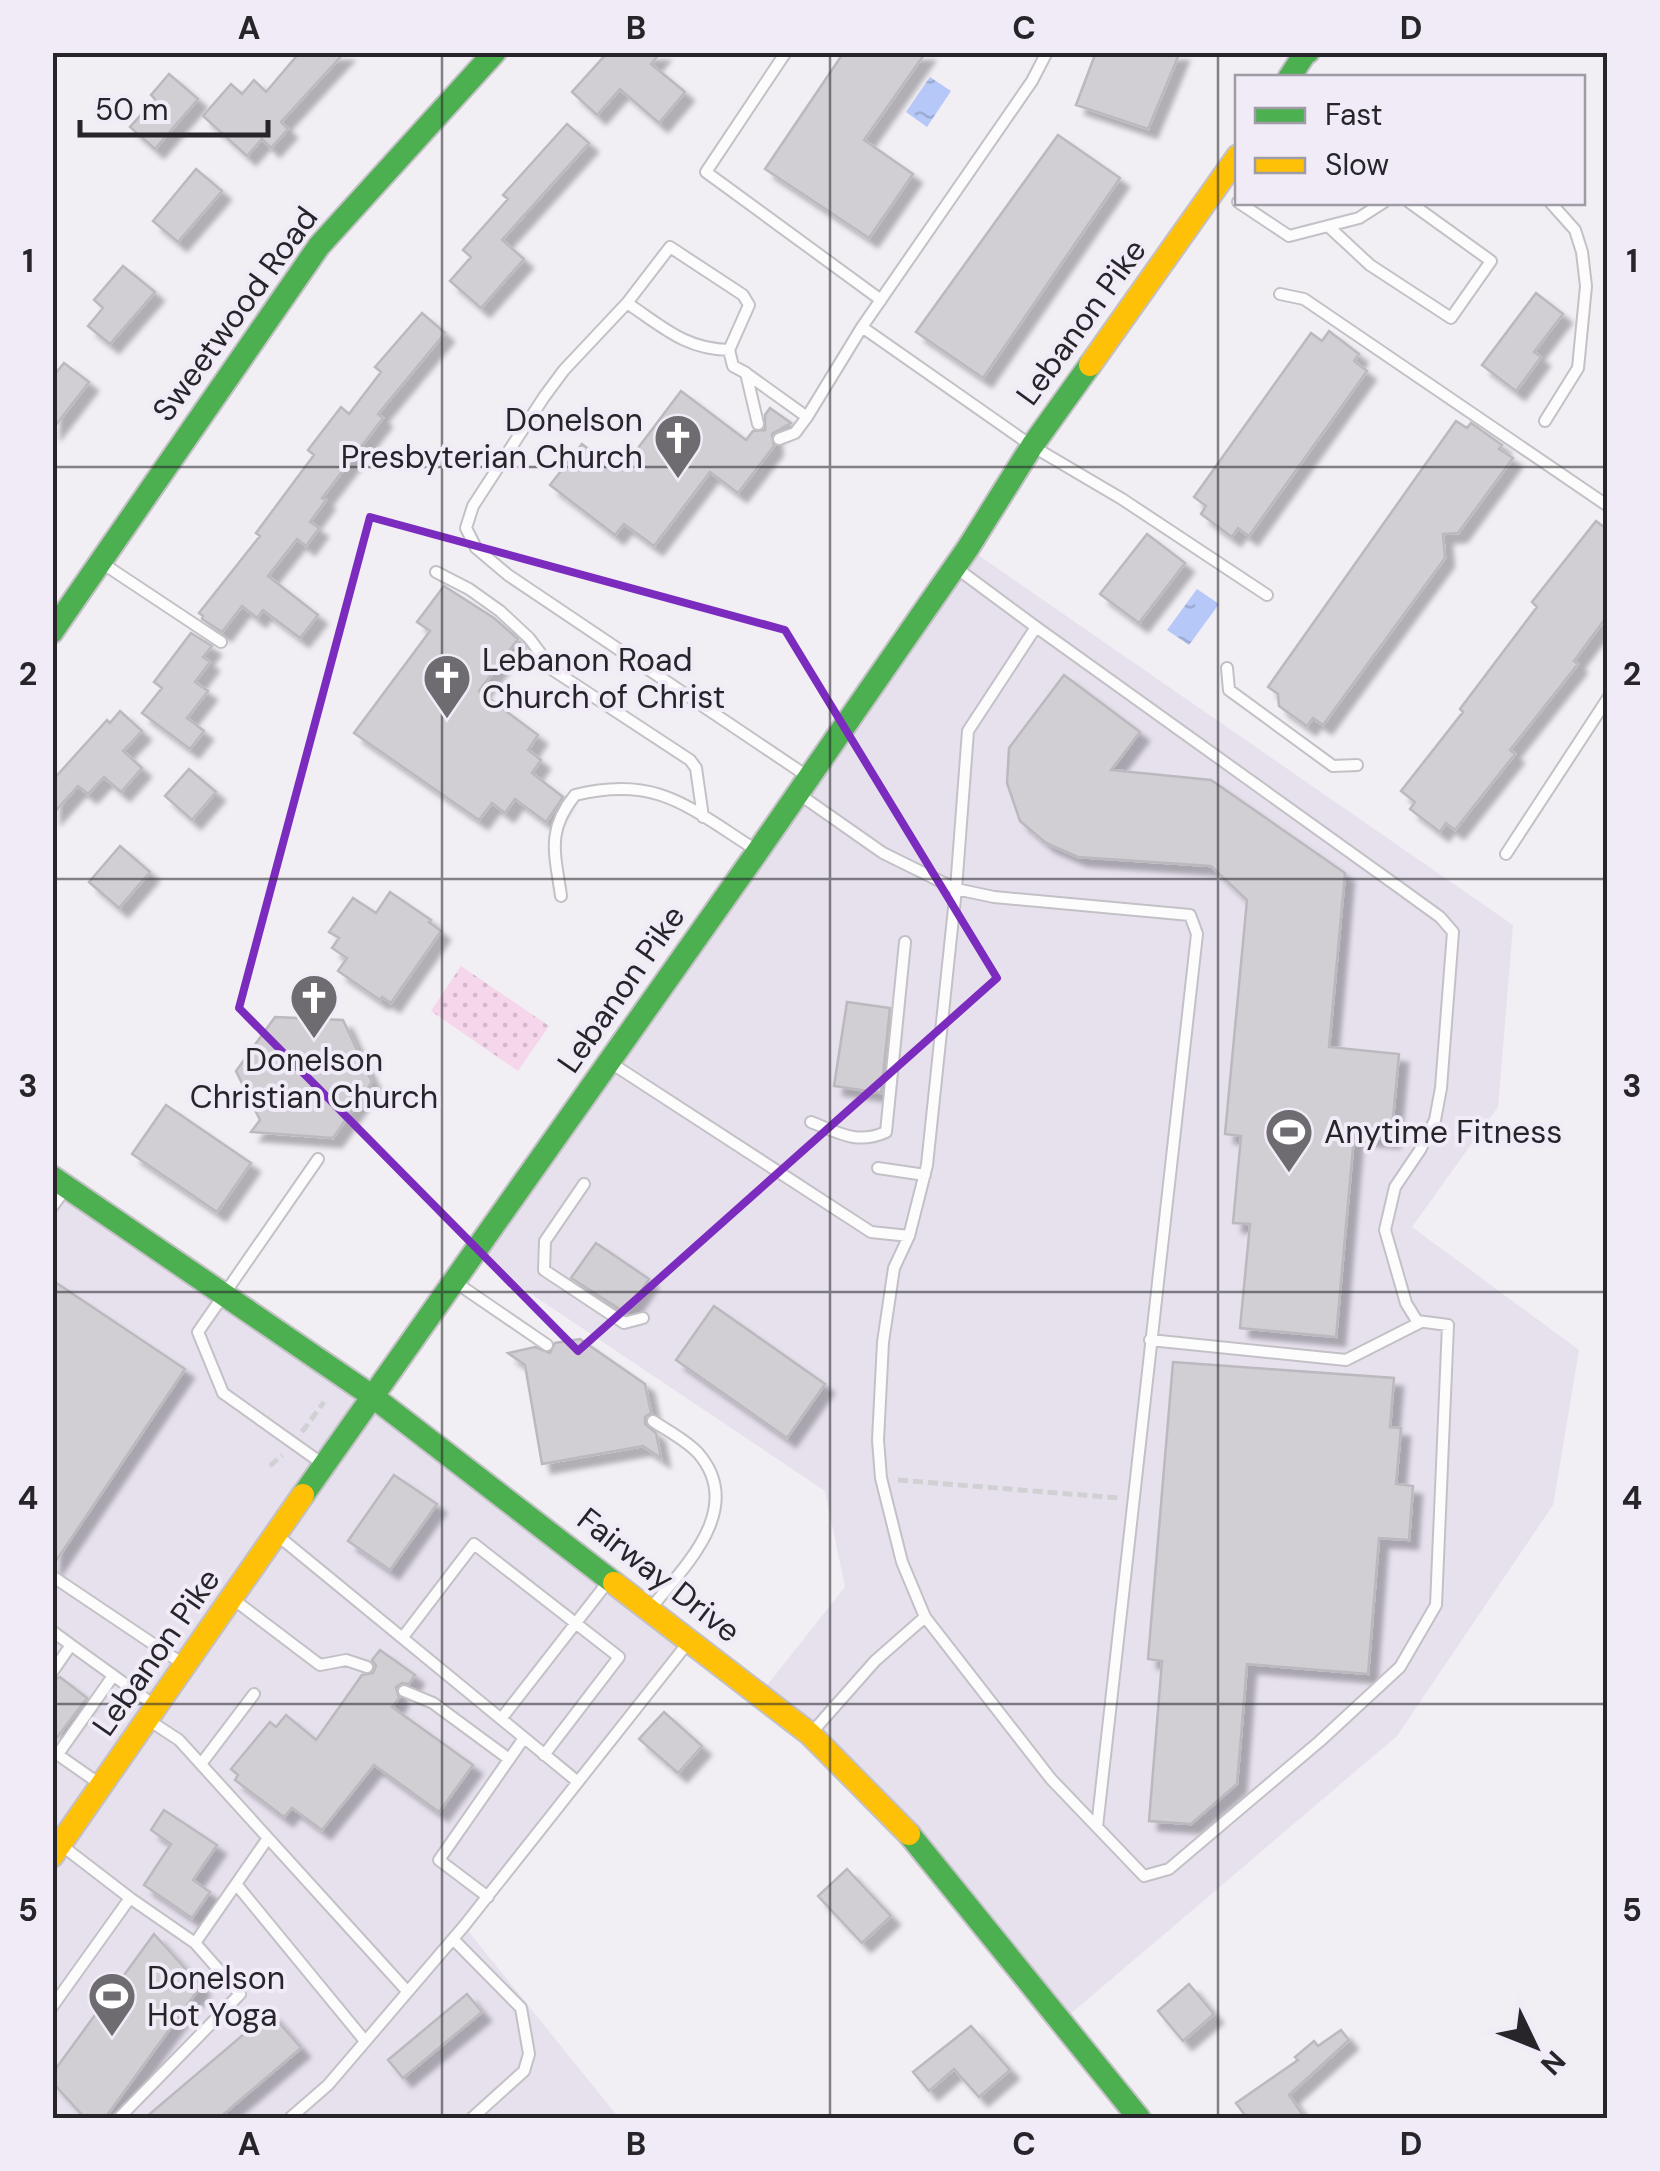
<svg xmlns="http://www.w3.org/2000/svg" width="1660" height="2171" viewBox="0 0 1660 2171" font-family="'DM Sans',sans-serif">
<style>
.built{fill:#e7e1ee}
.grass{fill:url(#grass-dots)}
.water{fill:url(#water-ripples)}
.building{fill:#d1cfd4;stroke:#bbb9be;stroke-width:2.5;filter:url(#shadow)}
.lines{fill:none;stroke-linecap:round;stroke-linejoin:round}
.lane-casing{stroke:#c3c1c6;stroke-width:14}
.fast-casing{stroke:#c3c1c6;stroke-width:26}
.slow-casing{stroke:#c3c1c6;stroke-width:26}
.path{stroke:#d1d0d2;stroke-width:5;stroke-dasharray:10 5;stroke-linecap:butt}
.lane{stroke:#fdfcfd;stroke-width:10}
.fast{stroke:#4caf50;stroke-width:22}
.slow{stroke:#ffc107;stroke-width:22}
.marked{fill:none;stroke:#7b2cbf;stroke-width:8;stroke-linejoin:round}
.grid{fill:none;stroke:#27252a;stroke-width:2.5;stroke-opacity:0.55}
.labels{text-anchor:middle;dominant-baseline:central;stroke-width:8;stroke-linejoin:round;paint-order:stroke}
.street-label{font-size:32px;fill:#27252a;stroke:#f0ebf7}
.poi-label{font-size:32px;fill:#27252a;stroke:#f0ebf7;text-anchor:start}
.neatline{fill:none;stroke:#27252a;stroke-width:4}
.grid-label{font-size:32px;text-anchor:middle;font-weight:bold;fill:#27252a}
</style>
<defs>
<pattern id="grass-dots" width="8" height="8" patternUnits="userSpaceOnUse" patternTransform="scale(2.5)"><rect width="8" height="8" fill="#f5d6eb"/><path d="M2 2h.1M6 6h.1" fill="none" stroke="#d2b8ca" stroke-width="1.8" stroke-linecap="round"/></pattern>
<pattern id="water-ripples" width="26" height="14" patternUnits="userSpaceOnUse" patternTransform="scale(2.5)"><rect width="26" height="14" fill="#b6c8f7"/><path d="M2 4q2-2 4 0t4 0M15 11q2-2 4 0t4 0" fill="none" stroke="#9cacd4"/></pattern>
<filter id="shadow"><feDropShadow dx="9" dy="9" stdDeviation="2.5" flood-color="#0004"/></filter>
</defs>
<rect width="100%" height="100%" fill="#f1eef4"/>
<path class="built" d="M968,548L1513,925L1498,1107L1412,1227L1579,1350L1553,1505L1397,1736L1061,2022L896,1819L760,1694L845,1587L825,1491L473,1255Z
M52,1175L690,1639L464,1926L619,2118H53Z"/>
<path class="grass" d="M461,966L549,1026L518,1071L431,1011Z"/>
<path class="water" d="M930,77L951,91L927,127L906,112Z
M1197,589L1219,604L1189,645L1167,630Z"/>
<path class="building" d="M300,52H345L281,122L288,129L271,148L262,139L247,156L203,116L231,84L242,94L254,80L266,92Z
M608,52H661L651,64L685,92L659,123L620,89L597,115L572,92Z
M844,52H926L864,140L913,174L869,238L765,169Z
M1096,52H1180L1148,129L1076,105Z
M169,74L198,99L155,149L130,127L155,99L151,95Z
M567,124L589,143L502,240L524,259L481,308L450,281L471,257L463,250L508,199L503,195Z
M1058,135L1120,178L983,378L916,332Z
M196,169L222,191L178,242L153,221Z
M123,266L155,292L110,344L88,326L103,308L94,300Z
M1536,293L1563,314L1534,352L1541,357L1516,391L1482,365Z
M422,313L445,333L378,414L383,418L322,498L326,500L310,522L319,528L306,546L297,539L268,576L318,615L300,638L263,610L257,618L242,606L222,632L202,619L203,616L199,613L260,536L256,533L314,455L308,450L341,407L349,414L381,372L375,367Z
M1329,331L1359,354L1354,361L1367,371L1249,536L1238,528L1232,537L1201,514L1206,506L1194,497L1311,333L1322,341Z
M64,363L89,382L52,430V378Z
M681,391L746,440L753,431L765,430V415L770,408L791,423L772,434L774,446L738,493L710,472L654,546L624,524L615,535L550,485L582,444L616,470L626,457L629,460Z
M1456,421L1467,428L1471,423L1502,445L1499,449L1513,458L1458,533L1443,534L1445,558L1323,725L1313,718L1307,726L1279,706L1278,694L1268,687Z
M1596,521L1608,530V615L1574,661L1578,664L1510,750L1515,754L1455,830L1446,823L1440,832L1410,809L1415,802L1401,791L1463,712L1460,709L1537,607L1532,602Z
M1147,534L1185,563L1139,623L1100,594Z
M444,586L494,618L518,639L479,691L538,735L528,750L541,760L532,773L563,797L546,822L515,799L505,813L492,803L479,820L354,733L430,631L417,622Z
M191,633L212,646L203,657L210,662L195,682L208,691L187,718L204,731L190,749L142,713L162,688L154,682Z
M1064,675L1140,732L1111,770L1211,780L1345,873L1329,1047L1399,1054L1391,1139L1354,1136L1336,1337L1240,1328L1250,1224L1233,1223L1241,1136L1225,1134L1247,900L1211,866L1078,857L1046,843L1020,821L1007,783L1009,748Z
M120,711L142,731L123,751L142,768L121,792L104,777L88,794L78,786L52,815V781L107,720L110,723Z
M189,769L216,792L192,820L165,796Z
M120,846L150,872L119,908L89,882Z
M390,892L431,920L429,922L441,931L391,1003L382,997L380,1000L338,971L347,958L332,948L339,938L329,932L353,898L376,913Z
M847,1002L890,1008L881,1093L834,1086Z
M275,1017L343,1020L372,1082L333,1138L251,1132L260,1120L236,1071Z
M166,1105L251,1163L217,1212L132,1154Z
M596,1243L649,1279L626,1313L571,1278Z
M52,1280L185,1369L52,1567Z
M714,1306L825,1384L787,1438L676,1360Z
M580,1339L645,1384L651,1413L645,1417V1424L656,1433L661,1458L643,1446L542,1464L525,1365L508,1353L535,1347L550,1353L555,1343Z
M1173,1362L1394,1378L1390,1427L1401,1428L1396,1484L1413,1486L1409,1540L1379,1538L1368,1674L1247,1664L1237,1784L1191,1824L1149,1821L1162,1661L1148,1659Z
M394,1475L437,1504L390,1570L348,1541Z
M380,1650L415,1675L409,1684L402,1683L396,1687L399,1698L392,1707L473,1765L439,1812L374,1765L322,1830L292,1808L284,1817L235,1780L238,1775L231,1769L270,1722L276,1727L286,1715L316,1740L362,1675L373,1673L376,1666L372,1660Z
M60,1677L87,1698L52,1744V1680Z
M664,1712L702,1746L678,1773L639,1739Z
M164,1810L217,1845L193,1880L210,1892L192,1918L144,1885L171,1844L151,1830Z
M847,1869L891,1916L862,1943L818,1896Z
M154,1934L201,1986L105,2118H85L52,2082V2074Z
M1189,1984L1214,2014L1183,2041L1158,2011Z
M467,1994L482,2012L403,2078L388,2060Z
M270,2012L301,2048L219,2118H145Z
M971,2026L1010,2070L979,2097L954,2069L929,2091L913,2072Z
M1341,2030L1349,2040L1289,2095L1305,2118H1247L1236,2103L1298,2060L1295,2057L1314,2041L1318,2046Z"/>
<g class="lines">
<g class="lane-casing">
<path id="lane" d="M786,52L706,172L881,300
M1238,202L1289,236L1359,218L1384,202
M1328,226L1370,265L1451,318L1491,261L1409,202
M1280,294L1304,299L1608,506
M627,303L564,370L544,397L473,506L466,528L476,548L508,575L804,774
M862,327L1032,446L1122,499L1267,595
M729,350C685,349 663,327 627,303L670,247L743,295L749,305L729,350L733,366L746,373L758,424
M747,374L807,417
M1545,421L1578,368L1586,286L1582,252L1575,230L1550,202
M779,439L795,433L807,417L862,327L1032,81L1047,52
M105,565L221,642
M959,570L1036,627L968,731L956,889L927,1165L909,1236L894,1268L883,1342L878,1440L881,1478L902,1562L925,1617L1051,1779L1144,1876L1169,1869L1320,1741L1400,1667L1436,1605L1448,1325L1417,1321L1406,1303L1385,1230L1395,1187L1420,1150L1435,1120L1441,1088L1453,932L1440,917L1393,883L1036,627
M436,572L469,589L500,611L529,638L553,670L690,760L696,768L703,817
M1227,668L1229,690L1333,766L1357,765
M803,797L883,853L956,889L994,897L1190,915L1197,934L1097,1827
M1506,854L1608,698
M561,896C555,853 546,831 575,795C656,775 687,806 753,848
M614,1065L871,1232L909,1236
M811,1122C839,1133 857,1145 886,1132L905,942
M318,1159L198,1332L223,1393L320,1462
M878,1168L925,1175
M584,1184L545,1241L544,1270L624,1323L643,1318
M52,1207L66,1188
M455,1282L547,1345
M1150,1340L1346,1360L1421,1322
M277,1535L578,1782
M52,1576L180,1662
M233,1599L320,1665L346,1660L367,1667
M651,1608C685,1566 746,1508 698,1453C686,1440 668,1431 653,1421
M52,1631L71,1645
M403,1637L474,1544L619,1657L544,1755
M53,1671L71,1645L150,1702
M404,1691L433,1703L509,1759
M501,1719L607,1583
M150,1721L179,1740L407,1991
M814,1730L875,1661L925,1617
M54,1752L97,1782
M58,1754L113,1676
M201,1764L254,1694
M236,1884L365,2041
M488,1897L439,1860L524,1738
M130,1898L195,1943L268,1838
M453,1939L521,2008L529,2054L524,2071L472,2118
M52,2007L130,1898L65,1848
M119,2118L240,1994L195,1943
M290,2118L328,2085L464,1926L687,1644"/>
</g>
<g class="fast-casing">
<path id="fast" d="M1304,55L1308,52
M1289,78L1306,52
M52,632L319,246L495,52
M52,1177L372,1396L614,1583
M303,1495L758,851L968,548L1032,446L1090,365
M909,1834L1139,2118"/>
</g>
<g class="slow-casing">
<path id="slow" d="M1090,365L1238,156
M614,1583L810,1734L909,1834
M52,1856L303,1495"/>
</g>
<path class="path" d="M302,1432L324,1402
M270,1466L282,1455
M898,1480L1119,1498"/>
<use href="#lane" class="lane"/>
<use href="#fast" class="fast"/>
<use href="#slow" class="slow"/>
</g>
<path class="marked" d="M370,517L785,630L997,978L578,1351L239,1008Z"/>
<path class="grid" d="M442,52V2118M830,52V2118M1218,52V2118M52,467H1608M52,879H1608M52,1292H1608M52,1704H1608"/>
<defs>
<g id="church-pin" transform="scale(2.5)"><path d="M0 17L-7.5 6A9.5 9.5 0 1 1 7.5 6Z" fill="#6e6b71" stroke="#f0ebf7"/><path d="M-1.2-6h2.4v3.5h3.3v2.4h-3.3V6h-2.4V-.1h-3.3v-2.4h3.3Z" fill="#fff"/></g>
<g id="stadium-pin" transform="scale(2.5)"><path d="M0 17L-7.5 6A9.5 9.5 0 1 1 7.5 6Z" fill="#6e6b71" stroke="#f0ebf7"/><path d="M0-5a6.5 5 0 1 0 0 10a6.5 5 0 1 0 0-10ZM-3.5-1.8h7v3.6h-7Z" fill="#fff"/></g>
</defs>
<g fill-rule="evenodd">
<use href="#church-pin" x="678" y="438"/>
<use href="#church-pin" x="447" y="678"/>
<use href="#church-pin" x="314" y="998"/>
<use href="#stadium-pin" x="1289" y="1132"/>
<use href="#stadium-pin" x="112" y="1996"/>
</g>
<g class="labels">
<g class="street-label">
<text transform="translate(235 314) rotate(-54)">Sweetwood Road</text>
<text transform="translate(1081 322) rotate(-54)">Lebanon Pike</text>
<text transform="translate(621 989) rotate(-55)">Lebanon Pike</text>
<text transform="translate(659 1575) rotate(38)">Fairway Drive</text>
<text transform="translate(156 1652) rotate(-55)">Lebanon Pike</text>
</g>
<g class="poi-label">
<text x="643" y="420" text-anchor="end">Donelson<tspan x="643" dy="37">Presbyterian Church</tspan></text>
<text x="482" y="660">Lebanon Road<tspan x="482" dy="37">Church of Christ</tspan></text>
<text x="314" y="1060" text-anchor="middle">Donelson<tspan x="314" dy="37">Christian Church</tspan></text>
<text x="1324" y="1132">Anytime Fitness</text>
<text x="147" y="1978">Donelson<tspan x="147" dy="37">Hot Yoga</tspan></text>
</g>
</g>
<rect width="1660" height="2171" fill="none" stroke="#f0ebf7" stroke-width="110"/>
<rect x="1235" y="75" width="350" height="130" fill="#f0ebf7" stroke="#a09ca5" stroke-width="2.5"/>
<rect x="1255" y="108" width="50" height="15" fill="#4caf50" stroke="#a09ca5" stroke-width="2.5"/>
<text x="1325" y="125" font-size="30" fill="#27252a">Fast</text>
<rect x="1255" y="158" width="50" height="15" fill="#ffc107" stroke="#a09ca5" stroke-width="2.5"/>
<text x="1325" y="175" font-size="30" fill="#27252a">Slow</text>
<g transform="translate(1535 2046) rotate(133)" stroke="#f0ebf7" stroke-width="8" paint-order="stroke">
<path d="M0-8L18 38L0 25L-18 38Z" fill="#27252a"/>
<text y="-15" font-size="28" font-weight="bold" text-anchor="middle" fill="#27252a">N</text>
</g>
<path d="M80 120v15h188v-15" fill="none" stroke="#27252a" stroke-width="5"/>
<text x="95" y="120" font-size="30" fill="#27252a" stroke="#f0ebf7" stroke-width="8" paint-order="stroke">50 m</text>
<rect x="55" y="55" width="1550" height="2061" class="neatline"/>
<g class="grid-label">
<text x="249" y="39">A</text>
<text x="636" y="39">B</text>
<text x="1024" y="39">C</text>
<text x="1411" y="39">D</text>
<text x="28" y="272">1</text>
<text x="1632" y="272">1</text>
<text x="28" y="685">2</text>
<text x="1632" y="685">2</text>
<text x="28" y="1097">3</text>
<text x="1632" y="1097">3</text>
<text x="28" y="1509">4</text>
<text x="1632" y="1509">4</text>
<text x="28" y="1921">5</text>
<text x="1632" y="1921">5</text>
<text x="249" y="2155">A</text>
<text x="636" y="2155">B</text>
<text x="1024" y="2155">C</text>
<text x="1411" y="2155">D</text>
</g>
</svg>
